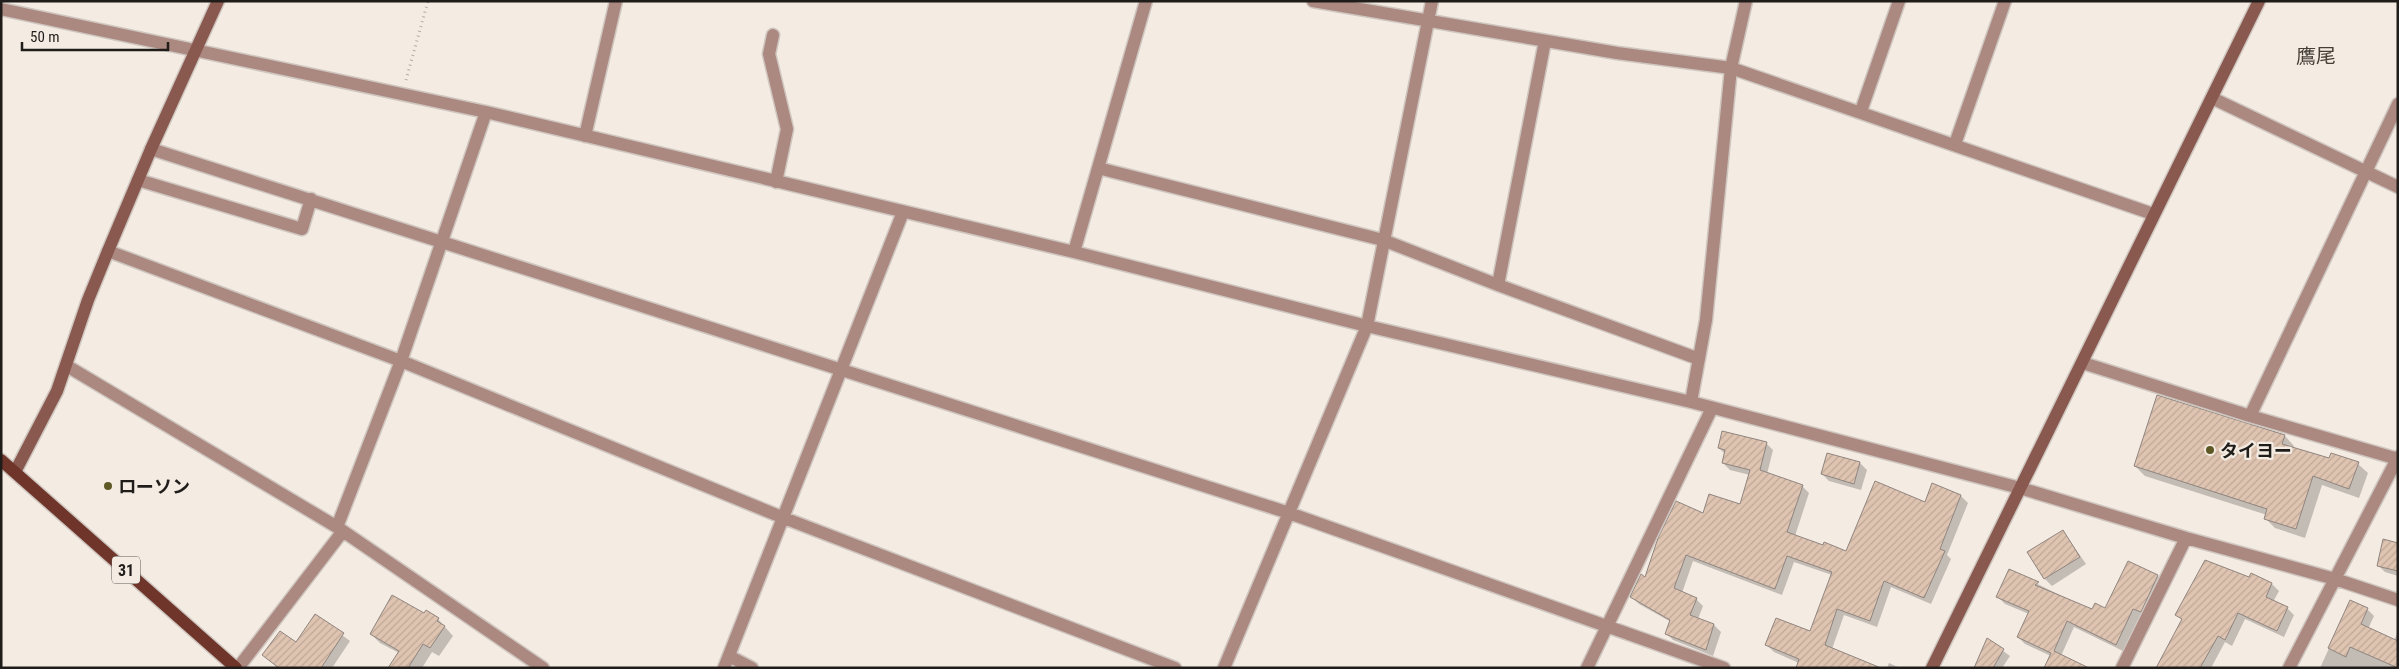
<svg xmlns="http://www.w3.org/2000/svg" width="2399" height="669" viewBox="0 0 2399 669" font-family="'Roboto Condensed','Noto Sans JP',sans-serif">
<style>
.shadow{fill:#0003}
.building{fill:url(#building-hatch);stroke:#8f857f}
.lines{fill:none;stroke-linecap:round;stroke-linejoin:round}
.street-casing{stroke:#cec6bf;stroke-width:15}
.secondary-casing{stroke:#cec6bf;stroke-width:15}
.primary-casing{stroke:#cec6bf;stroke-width:15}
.path{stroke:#b4aca6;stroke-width:3;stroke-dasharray:1 4;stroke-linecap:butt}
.street{stroke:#ab8880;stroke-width:12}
.secondary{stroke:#89584e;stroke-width:12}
.primary{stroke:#6f352a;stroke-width:12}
.poi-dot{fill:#5e5825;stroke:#f4ebe3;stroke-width:2}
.labels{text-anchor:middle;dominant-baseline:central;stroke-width:4.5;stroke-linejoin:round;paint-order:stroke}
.shield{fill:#f4ebe3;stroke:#5f5a56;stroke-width:1}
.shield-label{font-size:16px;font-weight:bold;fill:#1f1c19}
.poi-label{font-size:18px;font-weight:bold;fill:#1f1c19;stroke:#f4ebe3;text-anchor:start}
.quarter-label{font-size:20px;fill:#463f38;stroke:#f4ebe3}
</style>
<defs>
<pattern id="building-hatch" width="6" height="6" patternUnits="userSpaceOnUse" patternTransform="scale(1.25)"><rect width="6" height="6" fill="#dfc4b1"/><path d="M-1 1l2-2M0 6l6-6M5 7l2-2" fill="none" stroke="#bfa898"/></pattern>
</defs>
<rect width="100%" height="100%" fill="#f4ebe3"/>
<path class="shadow" d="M2158,397L2285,436L2294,446L2293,449L2330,460L2358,464L2368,473L2359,498L2322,485L2305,538L2275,528L2266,519L2267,515L2145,476L2135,466Z
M1766,443L1773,450L1767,474L1802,486L1809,493L1795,536L1824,546L1847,552L1925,504L1961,496L1968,503L1947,555L1951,559L1931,604L1891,587L1877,627L1844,615L1832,649L1799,663L1774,652L1767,645L1811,633L1832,575L1794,562L1782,595L1693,561L1682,593L1696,599L1703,606L1698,619L1714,625L1721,632L1713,656L1673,640L1666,633L1671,622L1639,604L1632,597L1704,515L1741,506L1750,475L1730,470L1723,463L1725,454L1719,448Z
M1860,463L1867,470L1861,490L1829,481L1822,474Z
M2063,531L2086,564L2052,586L2045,579Z
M2398,544V576L2385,572L2378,565Z
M2009,570L2092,611L2106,610L2158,576L2164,583L2148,618L2140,615L2123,651L2074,627L2061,656H2051L2025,644L2018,637L2029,614L2005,604L1998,597Z
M2251,574L2272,584L2279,591L2273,602L2287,608L2294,615L2284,637L2245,619L2232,646L2225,642L2211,668H2158L2183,621L2177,615L2249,579Z
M2350,602L2367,609L2374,616L2368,629L2394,641L2398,631V668H2320Z
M426,612L438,619L453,636L439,656L432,652L422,668H390L399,653L380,643L371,634L424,614Z
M315,615L350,641L332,668H278L264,655L296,644Z
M1988,640L2010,656L2002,668H1976Z
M1889,663L1900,668H1887Z"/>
<path class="building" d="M2157,395L2285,435L2282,444L2329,458L2331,453L2359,462L2349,489L2313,476L2296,529L2264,519L2267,509L2134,466Z
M1722,431L1767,442L1760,470L1803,485L1787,532L1823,545L1824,542L1846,551L1875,481L1925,502L1932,483L1961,495L1940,549L1945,551L1924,598L1884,581L1870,621L1837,609L1825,645L1881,668H1796L1799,659L1765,645L1776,618L1810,631L1832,572L1787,556L1775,589L1686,555L1674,588L1697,598L1690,615L1714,624L1706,650L1665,634L1670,620L1630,597L1641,574L1645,577L1658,538L1676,501L1703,513L1709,494L1740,504L1750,470L1722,463L1725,450L1718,448Z
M1827,453L1860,462L1854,484L1821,474Z
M2063,530L2080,557L2044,579L2027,552Z
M2383,539L2398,543V571L2377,566Z
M2205,560L2249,577L2251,573L2272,583L2266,597L2288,607L2277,631L2238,613L2225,640L2218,636L2200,668H2156L2182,619L2175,615Z
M2128,561L2158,575L2141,612L2133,609L2116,645L2067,621L2054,651L2089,668H2044L2051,653L2017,637L2029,611L1996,597L2009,569L2039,582L2035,585L2092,609L2095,603L2105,608Z
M392,595L424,613L426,610L439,618L437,621L445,626L430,648L423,644L408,668H388L399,651L370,634Z
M2350,600L2368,608L2361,624L2398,641V668L2350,647L2346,657L2328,648Z
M315,614L344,633L321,668H279L262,655L280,631L296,642Z
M1987,638L2004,649L1993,668H1974Z"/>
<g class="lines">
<g class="street-casing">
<path id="street" d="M1313,1L1617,53L1731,68L2153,214
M1,9L486,112L1074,252L1367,326L1691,402L2020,488L2186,538L2335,579L2398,600
M773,35L769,54L787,129L776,182
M2212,98L2398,187
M2398,104L2250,416L2398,459
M1861,111L1899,1
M585,136L616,1
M1955,144L2005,1
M151,149L1289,513L1724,668
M1098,168L1383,240L1498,285L1699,359
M138,180L302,229L311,199
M108,251L401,361L784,518L1175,668
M1074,252L1146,1
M1498,285L1545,41
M2083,363L2250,416
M67,366L337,527L543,668
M1691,402L1706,320L1731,68L1746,1
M337,527L401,361L486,112
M729,656L752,668
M238,668L343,531
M724,668L903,212
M1224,668L1367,326L1432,1
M1587,668L1712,408
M2122,668L2186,538
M2289,668L2398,457"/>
</g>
<g class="secondary-casing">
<path id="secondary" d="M15,472L57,391L88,300L108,251L151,149L218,1
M1932,668L2259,1"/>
</g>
<g class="primary-casing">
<path id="primary" d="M1,460L236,668"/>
</g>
<path class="path" d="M406,80L428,1"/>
<use href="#street" class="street"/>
<use href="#secondary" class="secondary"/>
<use href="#primary" class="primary"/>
</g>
<g class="poi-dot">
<circle cx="2210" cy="450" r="5"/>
<circle cx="108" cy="486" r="5"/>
</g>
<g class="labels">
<rect class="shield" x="112" y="556.5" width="28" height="27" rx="4"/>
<g class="shield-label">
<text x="126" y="570">31</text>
</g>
<g class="poi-label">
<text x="2220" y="450">タイヨー</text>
<text x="118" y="486">ローソン</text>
</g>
<g class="quarter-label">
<text x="2316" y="56">鷹尾</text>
</g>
</g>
<rect width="2399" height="669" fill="none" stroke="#1f1c19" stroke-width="5"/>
<path d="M22 42v8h146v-8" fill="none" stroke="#1f1c19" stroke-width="2.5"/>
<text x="30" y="42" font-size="15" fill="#1f1c19" stroke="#f4ebe3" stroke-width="4" paint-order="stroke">50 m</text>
</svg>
